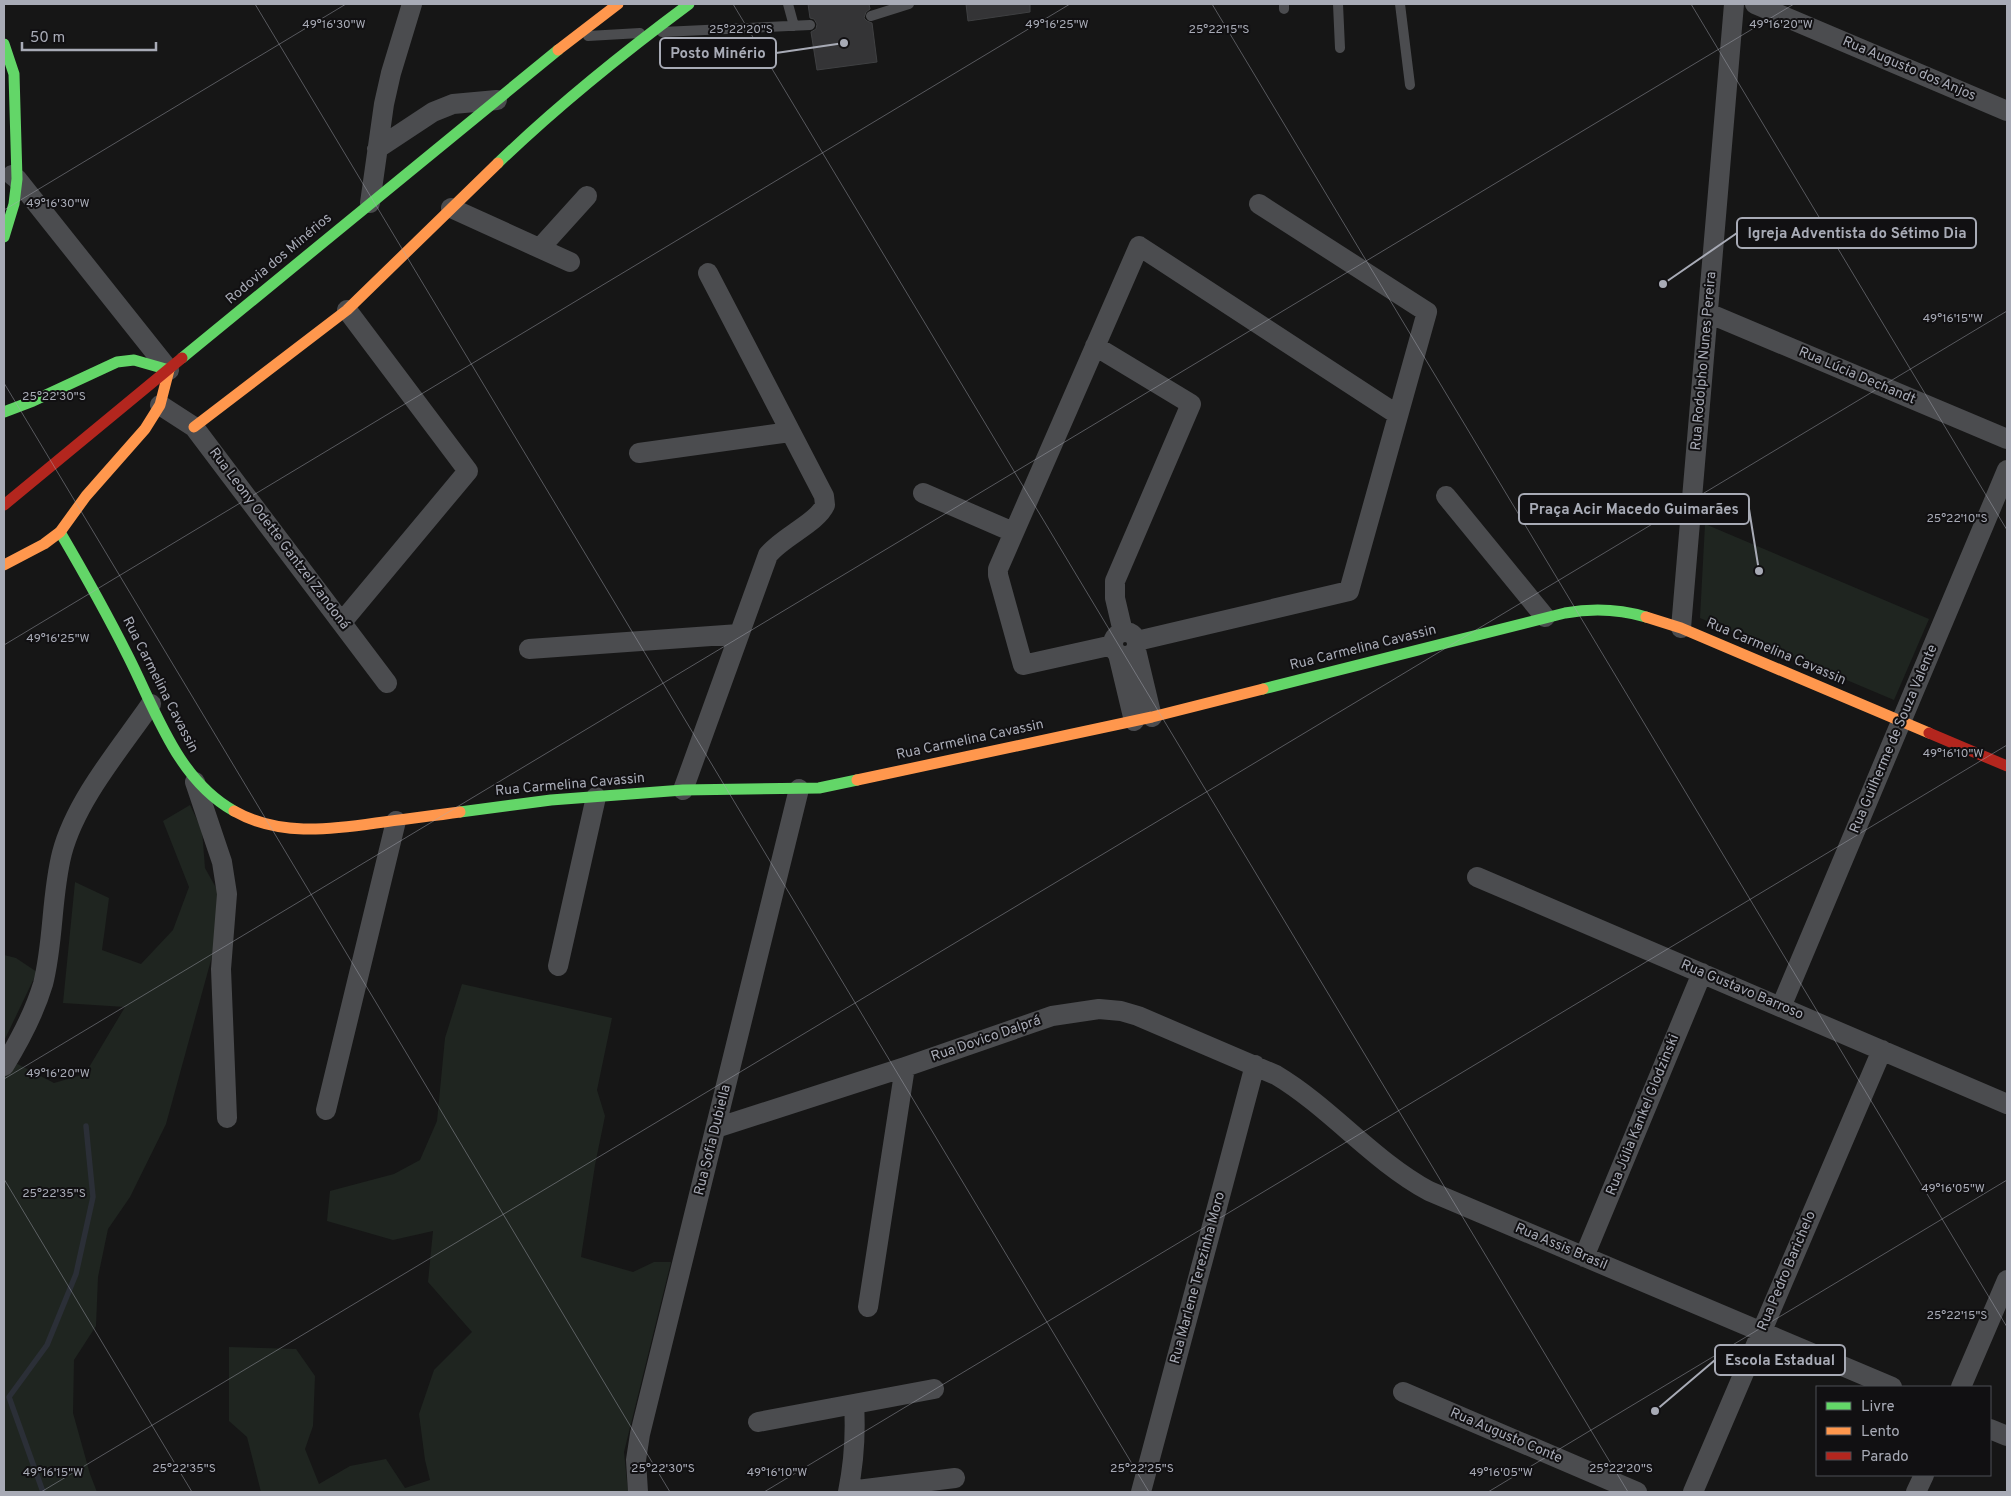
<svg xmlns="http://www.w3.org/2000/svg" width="2011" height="1496" viewBox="0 0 2011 1496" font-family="Overpass,sans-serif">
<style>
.green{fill:#1f2520}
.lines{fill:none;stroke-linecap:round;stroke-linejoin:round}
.stream{stroke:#2b2f37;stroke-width:5.5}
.building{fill:#343436;stroke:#3f4042}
.lane{stroke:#4b4c4f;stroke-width:10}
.street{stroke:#4b4c4f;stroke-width:20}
.fast{stroke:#63d668;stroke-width:11}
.slow{stroke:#ff974d;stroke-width:11}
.jam{stroke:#b3261e;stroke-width:11}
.ticks{fill:none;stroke:#a8abb6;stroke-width:1;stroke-opacity:0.45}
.labels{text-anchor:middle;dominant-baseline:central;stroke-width:4;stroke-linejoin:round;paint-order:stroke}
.street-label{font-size:14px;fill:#a8abb6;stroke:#111012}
.ticks-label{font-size:12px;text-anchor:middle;fill:#a8abb6;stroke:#111012;stroke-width:4;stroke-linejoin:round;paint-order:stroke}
.leader{fill:none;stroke:#a8abb6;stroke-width:2}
.callout-dot{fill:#a8abb6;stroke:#111012;stroke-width:2}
.callout{fill:#111012;stroke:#a8abb6;stroke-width:2}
.callout-label{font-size:15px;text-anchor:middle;font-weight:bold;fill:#a8abb6}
</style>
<rect width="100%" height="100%" fill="#161616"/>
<path class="green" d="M1705,524L1929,619L1894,700L1700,618Z
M190,805L202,830L205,868L220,895L219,931L166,1124L130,1197L108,1229L98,1277L96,1326L74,1360L73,1413L90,1474L97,1492H4V1057L54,1083L85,1074L125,1007L63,1003L75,882L109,898L102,950L141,964L173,930L189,887L163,821Z
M4,955L16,958L37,972L4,1041Z
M462,984L612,1018L597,1090L605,1116L595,1165L581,1257L633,1272L654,1262H671L624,1452L628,1492H261L247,1437L229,1421V1347L296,1349L315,1376L313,1426L305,1449L319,1484L350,1466L386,1459L405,1488L430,1480L425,1460L419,1414L434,1370L472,1332L428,1282L433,1231L393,1240L327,1221L330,1191L394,1174L420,1160L437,1121L445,1038Z"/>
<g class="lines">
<path class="stream" d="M43,1492L9,1397L47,1345L76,1274L93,1197L86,1126"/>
</g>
<path class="building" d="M808,4H869L870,9L866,12L864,18L867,21L872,23L877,62L817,70L811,32L816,29L817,24L814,19L810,18Z
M966,4H1030V12L968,21Z"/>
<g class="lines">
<path class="lane" d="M788,4L794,26
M1284,4V9
M1338,4L1340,48
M1400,4L1410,85
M871,16L909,4
M662,32L810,25
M588,36L640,33"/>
<path class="street" d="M1755,4L2007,111
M377,149L433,112L453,104L497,100
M12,175L17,179L169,370
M370,203L384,104L391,73L412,4
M451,208L570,262
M540,248L587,196
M1708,313L2007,439
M1095,346L1191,404L1115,581V598L1123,632
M160,405L194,427L387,683
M639,453L790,432
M923,493L1013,532
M1446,496L1545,617
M342,622L468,471L347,310
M1681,628L1734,4
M1113 644a12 12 0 1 1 24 0a12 12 0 1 1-24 0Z
M1137,641L1349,591L1427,312L1259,204
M1113,645L1023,665L998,575V569L1139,246L1398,415
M529,649L739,634
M1136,650L1152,717
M1118,654L1134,721
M195,782L222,862L227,894L221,969L227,1118
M683,790L768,555C782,537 817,523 825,505L824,496L708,273
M1477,877L2007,1104
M558,966L596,797
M1781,1007L2007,470
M4,1066C20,1040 34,1014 43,984C54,941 51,896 62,853C76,800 120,749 151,704
M326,1110L396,821
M716,1128L905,1067L1052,1016L1099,1009L1121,1011L1138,1016L1276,1075C1331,1108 1372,1160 1429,1191L1892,1387
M1584,1257L1702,973
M868,1307L905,1067
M1961,1387L2007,1280
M1403,1392L1637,1492
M758,1422L934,1389
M1990,1429L2007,1436
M849,1491L955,1478
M638,1492L636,1460L640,1434L799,789
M848,1492C854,1462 856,1435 854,1404
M1141,1492L1255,1065
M1693,1492L1882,1050
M1916,1492L1924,1475"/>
<path class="fast" d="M4,44L14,74L17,179L14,204L4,237
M498,163C557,106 623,53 689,4
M182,358L558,50
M4,412L33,401L117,362L134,360L169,370
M60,532C84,573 107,614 128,656C156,711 177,779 234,811
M1263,689L1565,613C1593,608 1619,609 1646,617
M460,812L551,800L683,790L819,788L857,780"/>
<path class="slow" d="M558,50L618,4
M194,427L347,310L498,163
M4,565L44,544L60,532L86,496L145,429L160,405L169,370
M1646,617L1681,628L1929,733
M857,780L1152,717L1263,689
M234,811C278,836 328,830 376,823C404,819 432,816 460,812"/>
<path class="jam" d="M4,505L182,358
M1929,733L2007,766"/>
</g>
<path class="ticks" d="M255,4L1149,1492M733,4L1628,1492M1212,4L2007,1327M1691,4L2007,530M4,210L346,4M4,383L670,1492M4,645L1070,4M4,1079L1794,4M4,1179L192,1492M41,1492L2007,311M764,1492L2007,745M1488,1492L2007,1180"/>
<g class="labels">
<g class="street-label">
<text transform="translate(1909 69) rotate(23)">Rua Augusto dos Anjos</text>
<text transform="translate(279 259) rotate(-40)">Rodovia dos Minérios</text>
<text transform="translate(1704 361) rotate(-85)">Rua Rodolpho Nunes Pereira</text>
<text transform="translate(1857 376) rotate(23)">Rua Lúcia Dechandt</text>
<text transform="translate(279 539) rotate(53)">Rua Leony Odette Gantzel Zandoná</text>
<text transform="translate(1363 648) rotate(-14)">Rua Carmelina Cavassin</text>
<text transform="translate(1776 652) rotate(23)">Rua Carmelina Cavassin</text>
<text transform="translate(160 685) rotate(63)">Rua Carmelina Cavassin</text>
<text transform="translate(1894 739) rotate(-67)">Rua Guilherme de Souza Valente</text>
<text transform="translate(970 740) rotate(-12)">Rua Carmelina Cavassin</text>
<text transform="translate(570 785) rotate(-5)">Rua Carmelina Cavassin</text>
<text transform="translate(1742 990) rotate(23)">Rua Gustavo Barroso</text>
<text transform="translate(986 1039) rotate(-19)">Rua Dovico Dalprá</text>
<text transform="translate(1643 1115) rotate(-68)">Rua Júlia Kankel Glodzinski</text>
<text transform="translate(713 1140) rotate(-76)">Rua Sofia Dubiella</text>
<text transform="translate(1561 1247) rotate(23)">Rua Assis Brasil</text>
<text transform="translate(1787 1271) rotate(-67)">Rua Pedro Barichelo</text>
<text transform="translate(1198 1278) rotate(-75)">Rua Marlene Terezinha Moro</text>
<text transform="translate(1506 1436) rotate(23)">Rua Augusto Conte</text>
</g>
</g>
<g class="ticks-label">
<text x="334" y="28">49°16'30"W</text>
<text x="1057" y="28">49°16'25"W</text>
<text x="1781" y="28">49°16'20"W</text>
<text x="741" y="33">25°22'20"S</text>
<text x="1219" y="33">25°22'15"S</text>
<text x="58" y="207">49°16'30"W</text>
<text x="1953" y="322">49°16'15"W</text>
<text x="54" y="400">25°22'30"S</text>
<text x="1957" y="522">25°22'10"S</text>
<text x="58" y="642">49°16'25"W</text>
<text x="1953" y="757">49°16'10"W</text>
<text x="58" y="1077">49°16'20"W</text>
<text x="1953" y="1192">49°16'05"W</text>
<text x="54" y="1197">25°22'35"S</text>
<text x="1957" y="1319">25°22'15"S</text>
<text x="184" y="1472">25°22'35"S</text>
<text x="663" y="1472">25°22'30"S</text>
<text x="1142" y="1472">25°22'25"S</text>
<text x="1621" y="1472">25°22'20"S</text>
<text x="53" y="1476">49°16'15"W</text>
<text x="777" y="1476">49°16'10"W</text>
<text x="1501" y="1476">49°16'05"W</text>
</g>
<path class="leader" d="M844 43L776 53M1663 284L1737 233M1759 571L1749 509M1655 1411L1715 1360"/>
<g class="callout-dot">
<circle cx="844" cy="43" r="5"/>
<circle cx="1663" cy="284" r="5"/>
<circle cx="1759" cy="571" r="5"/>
<circle cx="1655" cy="1411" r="5"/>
</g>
<g class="callout">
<rect x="660" y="38" width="116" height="30" rx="5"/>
<rect x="1737" y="218" width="239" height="30" rx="5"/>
<rect x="1519" y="494" width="230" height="30" rx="5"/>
<rect x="1715" y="1345" width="130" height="30" rx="5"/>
</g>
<g class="callout-label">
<text x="718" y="58">Posto Minério</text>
<text x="1857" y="238">Igreja Adventista do Sétimo Dia</text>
<text x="1634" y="514">Praça Acir Macedo Guimarães</text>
<text x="1780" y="1365">Escola Estadual</text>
</g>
<rect width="2011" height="1496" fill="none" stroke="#a8abb6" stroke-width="10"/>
<rect x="1816" y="1386" width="175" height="90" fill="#111012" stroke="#4d4e54"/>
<rect x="1826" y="1402" width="25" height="8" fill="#63d668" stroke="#4d4e54"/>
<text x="1861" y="1411" font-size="15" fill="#a8abb6">Livre</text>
<rect x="1826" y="1427" width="25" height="8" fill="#ff974d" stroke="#4d4e54"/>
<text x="1861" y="1436" font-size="15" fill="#a8abb6">Lento</text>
<rect x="1826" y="1452" width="25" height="8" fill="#b3261e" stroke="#4d4e54"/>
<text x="1861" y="1461" font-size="15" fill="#a8abb6">Parado</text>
<path d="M22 42v8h134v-8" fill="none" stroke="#a8abb6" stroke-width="2.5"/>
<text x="30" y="42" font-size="15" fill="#a8abb6" stroke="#111012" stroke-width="4" paint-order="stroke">50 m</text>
</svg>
